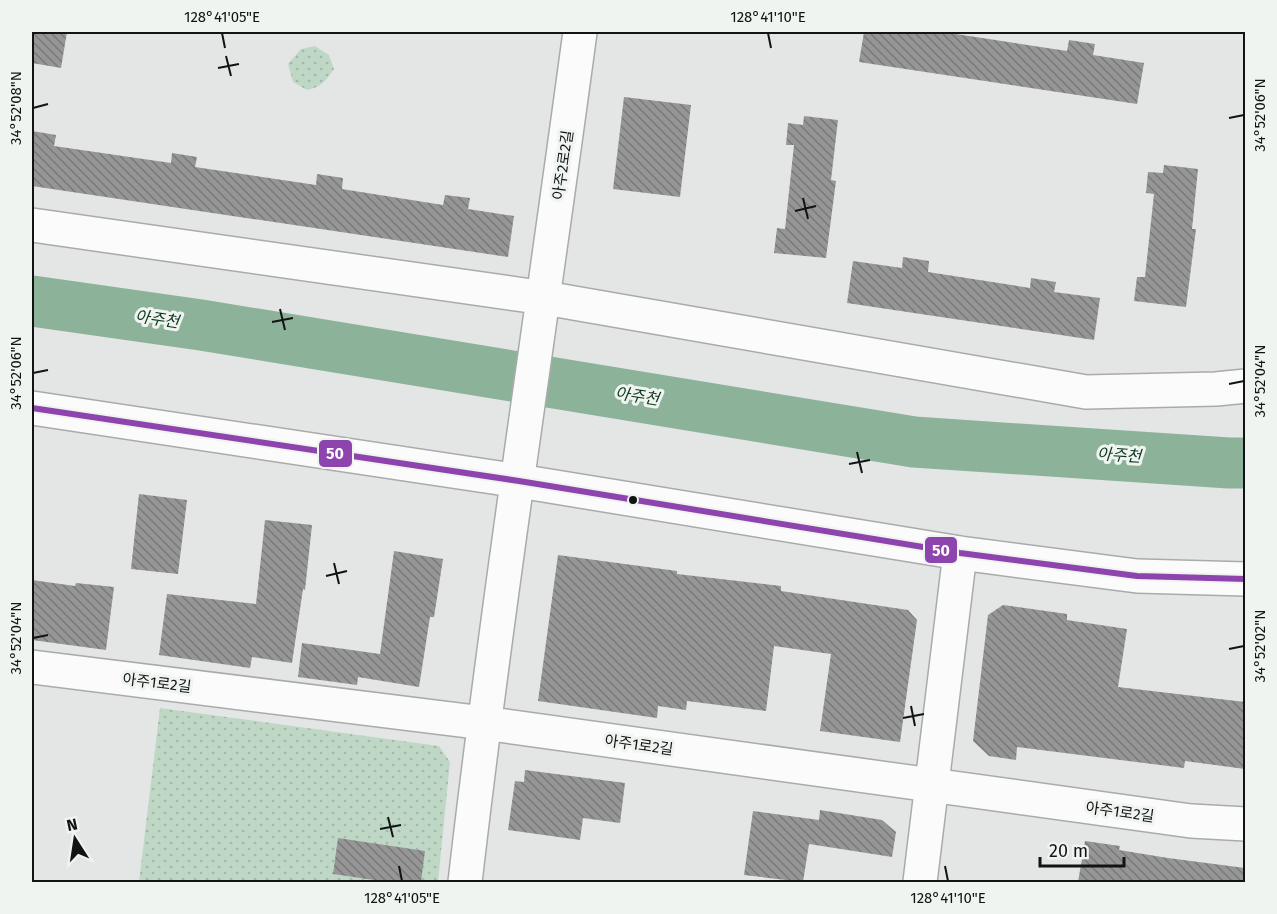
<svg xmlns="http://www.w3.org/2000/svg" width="1277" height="914" viewBox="0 0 1277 914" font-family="'Fira Sans','Noto Sans KR',sans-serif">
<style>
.park{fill:url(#park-dots)}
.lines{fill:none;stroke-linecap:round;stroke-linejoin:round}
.river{stroke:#8cb399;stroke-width:51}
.building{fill:url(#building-back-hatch)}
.minor-casing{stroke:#a9abaa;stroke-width:36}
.minor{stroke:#fbfbfb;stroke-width:33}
.bus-1-casing{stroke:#f0f4f1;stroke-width:10}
.bus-1{stroke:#8e44ad;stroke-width:6}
.ticks{fill:none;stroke:#121413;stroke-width:2}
.bus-dot{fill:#121413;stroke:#f0f4f1;stroke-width:2}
.labels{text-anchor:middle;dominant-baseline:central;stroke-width:6;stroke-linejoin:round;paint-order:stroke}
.street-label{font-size:15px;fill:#121413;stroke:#f0f4f1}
.water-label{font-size:16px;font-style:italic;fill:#0b371d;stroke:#f0f4f1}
.line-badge{stroke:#f0f4f1;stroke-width:2}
.badge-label{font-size:16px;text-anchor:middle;font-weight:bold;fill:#fff}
.neatline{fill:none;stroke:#121413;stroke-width:2}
.ticks-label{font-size:15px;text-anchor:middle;fill:#121413}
</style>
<defs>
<pattern id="park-dots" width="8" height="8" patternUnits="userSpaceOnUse" patternTransform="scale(1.5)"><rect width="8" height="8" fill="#bfd8c6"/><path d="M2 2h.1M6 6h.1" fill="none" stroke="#a3b8a9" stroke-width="1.8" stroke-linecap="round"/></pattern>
<pattern id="building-back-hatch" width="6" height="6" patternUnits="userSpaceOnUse" patternTransform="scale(1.5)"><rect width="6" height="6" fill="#969696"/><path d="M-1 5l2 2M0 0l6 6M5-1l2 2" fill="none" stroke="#797979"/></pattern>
</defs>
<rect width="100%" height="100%" fill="#e4e6e5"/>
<path class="park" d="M315,46L329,55L334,69C326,81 321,87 307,90L293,82L288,64L301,49Z
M160,708L439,746L450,762L438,882H139Z"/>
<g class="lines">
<path class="river" d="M32,301L201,325L914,442L1229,463H1246"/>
</g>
<path class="building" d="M32,32H67L61,68L32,63Z
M864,32H943L1067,51L1069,40L1095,44L1093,55L1144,63L1137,104L859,62Z
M624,97L691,105L680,197L613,189Z
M804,116L838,120L831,180L836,181L826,258L774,253L777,228L785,229L794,145H786L788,123L803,125Z
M32,131L56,135L54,146L171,163L172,153L197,157L195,167L316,185L317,174L343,178L342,189L443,205L445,195L470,198L468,209L514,216L508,257L32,186Z
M1164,165L1198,169L1192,229H1196L1186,307L1134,301L1137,277H1145L1154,194L1146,193L1148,172L1163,173Z
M903,257L929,261L928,272L1030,288L1031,278L1056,282L1054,292L1100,298L1094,340L847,303L853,261L902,268Z
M139,494L187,500L178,574L131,569Z
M265,520L312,525L305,590L303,589L292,663L252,657L250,668L159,655L167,594L256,604Z
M394,551L443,559L434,617H430L419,687L358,677L357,685L298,677L302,643L380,654Z
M558,555L677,571V574L781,586V591L908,610L917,620L900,742L820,731L831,654L774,646L766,711L687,701L686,710L658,706L657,718L538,701Z
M32,580L75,586L76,583L114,587L106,650L32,640Z
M1003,605L1067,614V620L1127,629L1118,687L1245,702V769L1185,761L1184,768L1017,747L1016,760L989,756L973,741L988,615Z
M525,770L625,783L620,823L583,818L580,840L508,830L515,781L524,782Z
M820,810L882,820L896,832L892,857L809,844L803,882L744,875L753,811L819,820Z
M338,838L425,851L421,882H388L333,874Z
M1085,841L1120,846L1119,850L1168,858L1245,868V882H1078Z"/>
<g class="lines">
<g class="minor-casing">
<path id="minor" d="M32,225L545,298L1086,392L1216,389L1246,386
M32,408L519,481L960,553L1137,576L1246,579
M32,667L484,723L1191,821L1246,824
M465,882C498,598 542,315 580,32
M920,882L960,553"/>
</g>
<use href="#minor" class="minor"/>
<g class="bus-1-casing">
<path id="bus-1" d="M32,408L519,481L960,553L1137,576L1246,579"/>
</g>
<use href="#bus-1" class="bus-1"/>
</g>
<path class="ticks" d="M222,33L225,48M768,33L771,48M226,56L231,76M218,68L239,64M33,108L48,104M1229,118L1244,115M803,198L808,219M795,211L816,206M280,309L285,330M272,322L293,318M33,373L48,370M1229,384L1244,381M857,452L862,473M849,464L870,460M334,563L339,584M326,576L347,571M33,638L48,635M1229,649L1244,646M911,706L915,726M903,718L924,714M388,817L393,837M380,829L401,825M399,866L402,881M945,866L948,881"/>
<circle class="bus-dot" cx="633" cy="500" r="5"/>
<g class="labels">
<g class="street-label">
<text transform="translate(563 165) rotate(-82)">아주2로2길</text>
<text transform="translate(157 683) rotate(7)">아주1로2길</text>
<text transform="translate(639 745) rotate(8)">아주1로2길</text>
<text transform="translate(1120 812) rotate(8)">아주1로2길</text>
</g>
<g class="water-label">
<text transform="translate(157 319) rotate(8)">아주천</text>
<text transform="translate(637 396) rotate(9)">아주천</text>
<text transform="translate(1119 455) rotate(4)">아주천</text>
</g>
</g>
<g class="line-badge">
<rect x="318" y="439" width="35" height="29" rx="6" fill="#8e44ad"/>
<rect x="924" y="536" width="34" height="28" rx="6" fill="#8e44ad"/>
</g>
<g class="badge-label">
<text x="335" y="459">50</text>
<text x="941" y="556">50</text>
</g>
<rect width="1277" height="914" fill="none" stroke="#f0f4f1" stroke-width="66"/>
<g transform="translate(75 839) rotate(348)" stroke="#f0f4f1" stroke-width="4.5" paint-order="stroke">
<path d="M0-4.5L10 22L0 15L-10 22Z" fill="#121413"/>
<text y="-9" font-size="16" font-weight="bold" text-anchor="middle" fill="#121413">N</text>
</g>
<path d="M1040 857v9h84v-9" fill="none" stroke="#121413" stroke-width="3"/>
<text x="1049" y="857" font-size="18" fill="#121413" stroke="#f0f4f1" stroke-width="4.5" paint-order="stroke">20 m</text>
<rect x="33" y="33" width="1211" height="848" class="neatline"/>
<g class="ticks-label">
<text x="222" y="22">128°41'05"E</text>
<text x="768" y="22">128°41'10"E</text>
<text transform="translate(16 108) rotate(-90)" y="5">34°52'08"N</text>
<text transform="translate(1260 115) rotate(-90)" y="5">34°52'06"N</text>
<text transform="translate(16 373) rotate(-90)" y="5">34°52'06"N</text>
<text transform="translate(1260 381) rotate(-90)" y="5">34°52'04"N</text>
<text transform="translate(16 638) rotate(-90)" y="5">34°52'04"N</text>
<text transform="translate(1260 646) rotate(-90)" y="5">34°52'02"N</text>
<text x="402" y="903">128°41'05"E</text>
<text x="948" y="903">128°41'10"E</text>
</g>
</svg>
